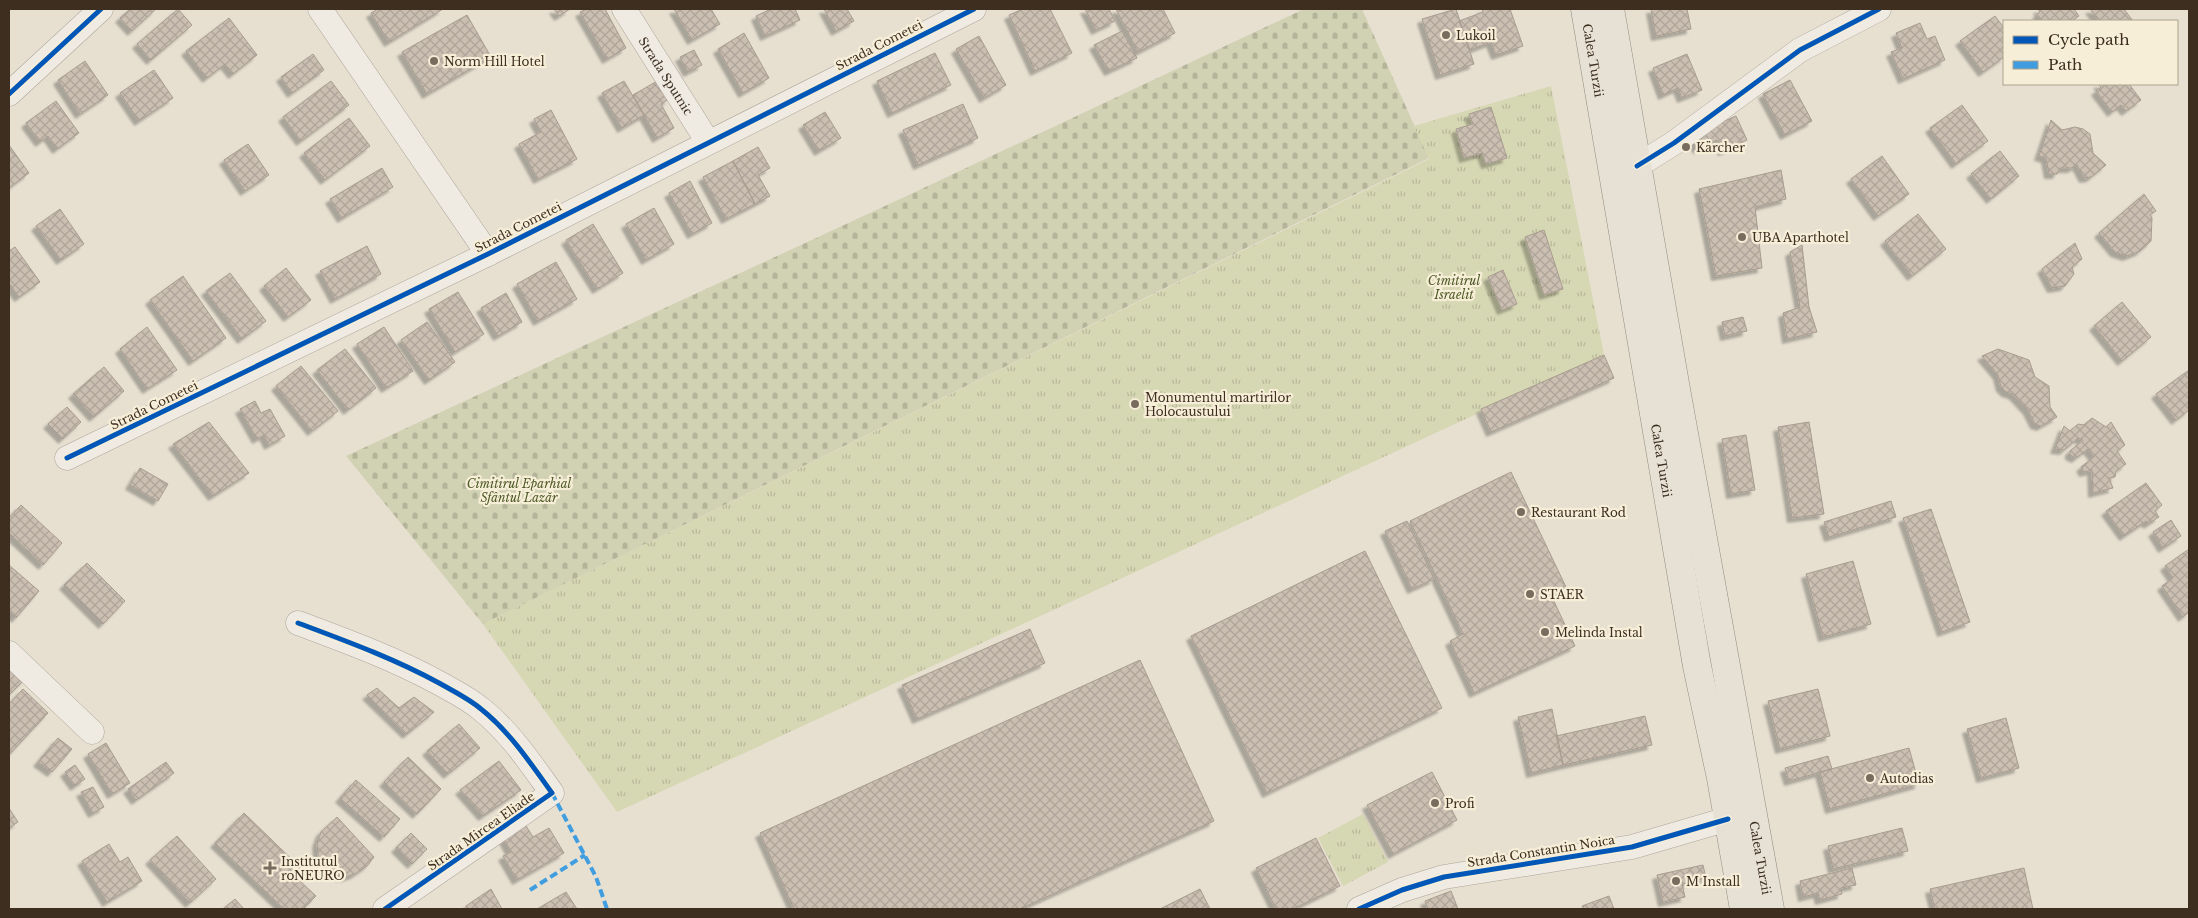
<svg xmlns="http://www.w3.org/2000/svg" width="2198" height="918" viewBox="0 0 2198 918" font-family="'Libre Baskerville',serif">
<style>
.cemetery{fill:url(#cemetery-stones)}
.park{fill:url(#park-tufts)}
.building{fill:url(#building-cross-hatch);stroke:#a89c90;filter:url(#shadow)}
.lines{fill:none;stroke-linecap:round;stroke-linejoin:round}
.minor-casing{stroke:#ada599;stroke-width:25}
.major-casing{stroke:#928b80;stroke-width:29}
.minor{stroke:#efebe3;stroke-width:24}
.major{stroke:#e6e1d4;stroke-width:28}
.quiet{stroke:#3f9de0;stroke-width:4;stroke-dasharray:8 4;stroke-linecap:butt}
.cycleway-casing{stroke:#f7eed8;stroke-width:8}
.cycleway{stroke:#0057b8;stroke-width:5}
.poi-dot{fill:#786c5e;stroke:#f7eed8;stroke-width:2}
.labels{text-anchor:middle;dominant-baseline:central;stroke-width:4.5;stroke-linejoin:round;paint-order:stroke}
.poi-label{font-size:12px;fill:#3d2e20;stroke:#f7eed8;text-anchor:start}
.street-label{font-size:12px;fill:#3d2e20;stroke:#f7eed8}
.park-label{font-size:12px;font-style:italic;fill:#4d5a26;stroke:#f7eed8}
</style>
<defs>
<pattern id="cemetery-stones" width="16" height="16" patternUnits="userSpaceOnUse" patternTransform="scale(1.25)"><rect width="16" height="16" fill="#d1d1b3"/><path d="M2 7V4a2 2 0 0 1 4 0v3zM10 15v-3a2 2 0 0 1 4 0v3z" fill="#b4b49a"/></pattern>
<pattern id="park-tufts" width="24" height="20" patternUnits="userSpaceOnUse" patternTransform="scale(1.25)"><rect width="24" height="20" fill="#d6d7b3"/><path d="M3 7l-1-3M5 7V3M7 7l1-3M15 17l-1-3M17 17v-4M19 17l1-3" fill="none" stroke="#b9b99a"/></pattern>
<pattern id="building-cross-hatch" width="8" height="8" patternUnits="userSpaceOnUse" patternTransform="scale(1.25)"><rect width="8" height="8" fill="#cbbfb2"/><path d="M0 0l8 8M0 8l8-8" fill="none" stroke="#afa499"/></pattern>
<filter id="shadow"><feDropShadow dx="-4.5" dy="4.5" stdDeviation="1" flood-color="#0004"/></filter>
</defs>
<rect width="100%" height="100%" fill="#e7e0d1"/>
<path class="cemetery" d="M1304,9H1362L1429,158L483,624L346,456L913,193Z"/>
<path class="park" d="M1551,86L1604,355L617,812L483,624L1429,159L1414,126Z
M1363,814L1388,862L1343,886L1318,838Z"/>
<path class="building" d="M130,9H156L132,31L120,18Z
M178,9L192,25L151,60L137,44Z
M378,9H443L389,42L371,13Z
M554,9H570L559,16Z
M587,9H605L626,48L607,59L580,12Z
M674,9H711L720,24L692,40Z
M771,9H795L800,20L765,36L756,16Z
M824,9H847L854,21L836,31Z
M1023,9H1050L1072,53L1035,71L1009,15Z
M1085,9H1109L1115,21L1096,30Z
M1116,9H1163L1175,33L1138,52Z
M1456,9L1474,64L1440,75L1422,19Z
M1482,9H1510L1523,46L1496,55L1491,42L1470,50L1459,21L1483,12Z
M1651,9H1687L1691,29L1656,36Z
M2038,9H2074L2079,16L2072,21H2043L2037,14L2040,12Z
M2090,9H2124L2133,21H2099Z
M467,15L491,57L427,94L402,52Z
M1995,16L2004,28V57L1983,72L1960,41Z
M229,18L257,55L233,74L225,64L207,78L186,51Z
M1920,23L1927,39L1935,36L1945,60L1903,79L1891,52L1902,48L1896,33Z
M1122,31L1137,58L1109,71L1094,45Z
M744,33L769,78L743,93L718,49Z
M979,36L1006,85L984,98L956,49Z
M694,50L702,65L688,72L680,57Z
M935,53L951,85L892,113L877,81Z
M313,54L324,70L292,93L281,77Z
M1687,54L1702,90L1682,98L1678,88L1663,95L1653,68Z
M85,61L108,95L80,114L58,80Z
M154,70L173,98L139,121L120,93Z
M659,80L669,99L661,104L674,128L657,138L633,95Z
M1790,80L1812,121L1785,135L1763,94Z
M331,81L349,105L301,141L283,117Z
M624,81L644,115L622,128L602,93Z
M2098,84H2129L2141,100L2126,111L2121,105L2112,112L2096,91L2101,87Z
M56,101L79,133L57,149L48,136L40,142L26,123Z
M963,104L978,138L918,165L903,130Z
M1962,105L1988,141L1956,164L1930,128Z
M1491,107L1507,158L1486,164L1482,153L1464,158L1456,129L1473,124L1469,114Z
M551,110L577,159L538,179L519,144L541,132L534,119Z
M825,112L841,138L819,151L803,125Z
M1736,116L1747,140L1723,151L1717,140L1698,149L1691,136Z
M349,118L370,146L325,180L304,153Z
M2051,120L2062,130L2075,127L2083,129L2090,134L2093,153L2106,165L2091,177L2084,178L2077,165L2072,168H2060L2057,174H2049L2046,158L2039,156Z
M248,144L269,175L245,191L224,160Z
M9,145L29,173L9,188Z
M758,147L770,168L758,175L770,196L755,204L733,161Z
M2000,151L2019,176L1991,199L1971,174Z
M1882,156L1909,194L1878,216L1851,179Z
M733,161L755,204L726,219L703,177Z
M382,168L393,187L342,218L330,199Z
M1781,170L1786,199L1755,207L1762,268L1716,276L1699,189Z
M690,181L712,223L692,234L669,193Z
M2144,194L2156,211L2150,215L2152,218L2151,241L2140,251L2127,256L2115,252L2099,233Z
M654,208L674,244L646,260L626,224Z
M60,209L84,244L61,260L36,226Z
M1918,214L1946,249L1912,276L1885,241Z
M593,224L623,273L597,289L566,240Z
M1544,230L1563,289L1544,295L1525,237Z
M2075,243L2082,259L2072,267L2074,274L2065,286L2052,288L2042,269Z
M1802,245L1809,307L1817,332L1787,339L1783,313L1800,307L1790,252Z
M367,246L381,274L335,299L320,271Z
M15,247L40,282L19,297L9,283V251Z
M556,262L577,299L538,321L517,284Z
M286,268L311,300L288,317L264,286Z
M1503,270L1517,304L1502,310L1488,277Z
M230,273L266,321L242,339L206,291Z
M183,276L226,338L193,361L150,300Z
M458,292L484,334L455,352L429,309Z
M506,293L522,322L498,336L481,308Z
M2122,302L2151,337L2122,361L2094,326Z
M1743,317L1747,331L1725,336L1722,322Z
M427,322L455,362L429,380L401,340Z
M147,327L177,370L147,389L120,349Z
M384,327L413,371L386,388L357,344Z
M345,349L376,388L348,410L317,370Z
M1998,349L2029,360L2035,377L2049,386L2050,407L2057,417L2041,426L2035,424L2028,410L2013,394L2006,392L2001,387L1998,375L1982,356Z
M1604,355L1614,378L1491,432L1481,409Z
M301,366L338,411L312,431L276,386Z
M104,367L124,391L94,417L73,394Z
M2189,370V410L2176,420L2156,394Z
M255,401L261,413L270,409L285,436L269,445L264,435L257,439L240,409Z
M67,407L81,422L63,439L48,424Z
M2092,418L2106,427L2111,422L2125,445L2117,451L2126,464L2116,471L2115,477L2109,478L2113,488L2093,493L2092,470L2084,472L2081,467L2094,457L2088,449L2076,458L2070,455V451L2083,440L2078,438L2064,450L2055,449L2064,426L2070,431L2078,424L2084,425Z
M209,422L249,473L213,496L173,444Z
M1809,422L1824,514L1792,518L1778,427Z
M1746,435L1755,490L1731,494L1722,439Z
M140,468L168,484L158,501L130,485Z
M1511,472L1566,587L1551,595L1575,646L1474,693L1450,641L1463,634L1410,521Z
M2146,483L2162,505L2155,511L2159,517L2148,524L2146,521L2124,536L2106,511Z
M1891,501L1896,517L1829,537L1824,522Z
M21,505L62,543L43,565L9,533V518Z
M1931,509L1970,622L1942,632L1903,518Z
M2171,520L2181,536L2163,548L2153,532Z
M1407,521L1434,579L1412,589L1385,531Z
M2189,549V612L2183,617L2162,586L2173,578L2165,566Z
M1365,551L1442,708L1267,793L1191,636Z
M1853,561L1871,624L1823,637L1806,574Z
M87,563L125,601L103,624L64,585Z
M9,565L39,591L16,618L9,611Z
M1030,629L1045,663L917,719L902,685Z
M1140,660L1214,821L1020,909H794L760,833Z
M9,662L25,679L9,695Z
M377,688L399,708L414,697L434,712L407,734L367,695Z
M23,689L48,713L9,755V704Z
M1818,689L1830,736L1780,749L1768,701Z
M1552,709L1563,765L1531,773L1518,717Z
M1645,716L1652,745L1563,765L1556,736Z
M2006,718L2019,768L1981,778L1967,729Z
M459,724L480,748L448,774L427,751Z
M58,738L72,749L52,772L38,762Z
M106,743L130,783L112,794L88,754Z
M1909,748L1919,784L1830,809L1820,772Z
M1828,756L1832,769L1789,781L1785,768Z
M408,757L441,789L417,814L384,782Z
M499,761L521,790L483,816L460,790Z
M166,762L174,773L136,800L128,789Z
M75,765L85,779L75,786L65,772Z
M1432,772L1457,820L1393,854L1367,805Z
M356,780L400,819L384,837L340,798Z
M93,787L104,807L93,813L81,792Z
M9,808L18,822L9,828Z
M244,813L308,875L301,882L316,896L303,909H284L215,843Z
M337,817L374,857L367,866L355,874L345,877L335,875L325,867L318,855L317,843L321,832Z
M526,826L533,837L549,828L564,853L517,880L503,856L511,852L504,839Z
M1902,828L1908,851L1833,869L1828,846Z
M411,833L427,849L412,864L396,848Z
M177,836L216,879L190,903L150,860Z
M1316,838L1340,886L1293,909H1276L1256,868Z
M109,844L120,862L128,857L142,881L107,902L82,861Z
M1703,865L1706,878L1682,884L1685,897L1663,902L1657,875Z
M1852,868L1856,885L1841,888L1842,894L1820,900L1818,893L1803,897L1800,881Z
M2024,868L2033,909H1935L1930,889Z
M491,889L502,909H468L466,906Z
M1200,889L1210,909H1160Z
M1451,891L1458,909H1428L1425,901Z
M566,892L577,909H537Z
M1609,896L1614,909H1584L1582,906Z
M235,899L244,909H223Z"/>
<g class="lines">
<g class="minor-casing">
<g id="minor">
<path d="M320,9L488,254"/>
<path id="s1" d="M624,9L708,142"/>
<path d="M9,94L101,9"/>
<path d="M1637,166L1674,143L1800,50L1879,9"/>
<path d="M67,458L488,254L974,9"/>
<path d="M298,623C346,641 393,658 439,683C453,691 468,698 481,709C510,732 531,764 552,793L385,909"/>
<path d="M9,653L92,732"/>
<path d="M1359,909L1402,890L1444,877L1632,847L1728,819"/>
</g>
</g>
<g class="major-casing">
<g id="major">
<path id="s2" d="M1585,9L1697,666L1721,778L1744,909"/>
<path id="s3" d="M1610,9L1677,395L1770,909"/>
</g>
</g>
<use href="#minor" class="minor"/>
<use href="#major" class="major"/>
<path class="quiet" d="M552,793L596,877L607,909
M530,890L585,855"/>
<g class="cycleway-casing">
<path id="cycleway" d="M9,94L101,9
M1637,166L1674,143L1800,50L1879,9
M67,458L488,254L974,9
M298,623C346,641 393,658 439,683C453,691 468,698 481,709C510,732 531,764 552,793L385,909
M1359,909L1402,890L1444,877L1632,847L1728,819"/>
</g>
<use href="#cycleway" class="cycleway"/>
</g>
<g class="poi-dot">
<circle cx="1446" cy="35" r="5"/>
<circle cx="434" cy="61" r="5"/>
<circle cx="1686" cy="147" r="5"/>
<circle cx="1742" cy="237" r="5"/>
<circle cx="1135" cy="404" r="5"/>
<circle cx="1521" cy="512" r="5"/>
<circle cx="1530" cy="594" r="5"/>
<circle cx="1545" cy="632" r="5"/>
<circle cx="1870" cy="778" r="5"/>
<circle cx="1435" cy="803" r="5"/>
<path d="M267.5 860.5h5v5h5v5h-5v5h-5v-5h-5v-5h5z"/>
<circle cx="1676" cy="881" r="5"/>
</g>
<g class="labels">
<g class="poi-label">
<text x="1456" y="35">Lukoil</text>
<text x="444" y="61">Norm Hill Hotel</text>
<text x="1696" y="147">Kärcher</text>
<text x="1752" y="237">UBA Aparthotel</text>
<text x="1145" y="397">Monumentul martirilor<tspan x="1145" dy="14">Holocaustului</tspan></text>
<text x="1531" y="512">Restaurant Rod</text>
<text x="1540" y="594">STAER</text>
<text x="1555" y="632">Melinda Instal</text>
<text x="1880" y="778">Autodias</text>
<text x="1445" y="803">Profi</text>
<text x="281" y="861">Institutul<tspan x="281" dy="14">roNEURO</tspan></text>
<text x="1686" y="881">M Install</text>
</g>
<g class="street-label">
<text transform="translate(879 45) rotate(-27)">Strada Cometei</text>
<text stroke="none"><textPath href="#s2" startOffset="52">Calea Turzii</textPath></text>
<text stroke="none"><textPath href="#s1" startOffset="79">Strada Sputnic</textPath></text>
<text transform="translate(518 227) rotate(-27)">Strada Cometei</text>
<text transform="translate(154 405) rotate(-26)">Strada Cometei</text>
<text stroke="none"><textPath href="#s2" startOffset="458">Calea Turzii</textPath></text>
<text transform="translate(481 831) rotate(-35)">Strada Mircea Eliade</text>
<text transform="translate(1541 851) rotate(-9)">Strada Constantin Noica</text>
<text stroke="none"><textPath href="#s3" startOffset="862">Calea Turzii</textPath></text>
</g>
<g class="park-label">
<text x="1454" y="280">Cimitirul<tspan x="1454" dy="14">Israelit</tspan></text>
<text x="519" y="483">Cimitirul Eparhial<tspan x="519" dy="14">Sfântul Lazăr</tspan></text>
</g>
</g>
<rect width="2198" height="918" fill="none" stroke="#3d2e20" stroke-width="20"/>
<rect x="2003" y="20" width="175" height="65" fill="#f7eed8" stroke="#ada18e"/>
<rect x="2013" y="36" width="25" height="8" fill="#0057b8" stroke="#ada18e"/>
<text x="2048" y="45" font-size="15" fill="#3d2e20">Cycle path</text>
<rect x="2013" y="61" width="25" height="8" fill="#3f9de0" stroke="#ada18e"/>
<text x="2048" y="70" font-size="15" fill="#3d2e20">Path</text>
</svg>
